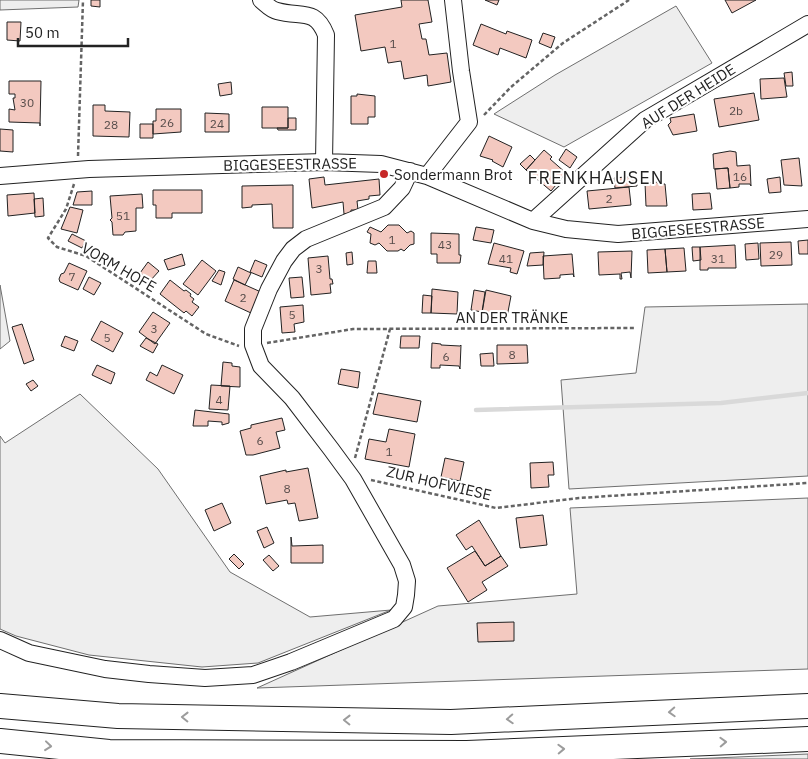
<svg xmlns="http://www.w3.org/2000/svg" width="808" height="759" viewBox="0 0 808 759" font-family="'IBM Plex Sans',sans-serif">
<style>
.green{fill:#eee;stroke:#6f6f6f}
.lines{fill:none;stroke-linecap:round;stroke-linejoin:round}
.stream{stroke:#d9d9d9;stroke-width:4.5}
.building{fill:#f3c9c0;stroke:#222}
.minor-casing{stroke:#222;stroke-width:18}
.highway-casing{stroke:#222;stroke-width:26}
.path{stroke:#646464;stroke-width:2.5;stroke-dasharray:4 2.5;stroke-linecap:butt}
.minor{stroke:#fff;stroke-width:16}
.highway{stroke:#fff;stroke-width:24}
.oneway{stroke:#9c9c9c}
.poi-dot{fill:#c62828;stroke:#fff;stroke-width:2}
.labels{text-anchor:middle;dominant-baseline:central;stroke-width:4;stroke-linejoin:round;paint-order:stroke}
.number-label{font-size:12px;fill:#564c4a}
.street-label{font-size:15px;fill:#222;stroke:#fff}
.poi-label{font-size:15px;fill:#222;stroke:#fff;text-anchor:start}
.quarter-label{font-size:18px;letter-spacing:1px;fill:#222;stroke:#fff}
</style>
<rect width="100%" height="100%" fill="#fff"/>
<path class="green" d="M0,0H79L78,7L0,10Z
M676,6L712,63L564,147L494,114L555,75Z
M0,285L10,341L0,349Z
M808,304V476L569,489L561,380L636,373L645,307Z
M80,394L158,469L230,572L310,617L391,610L258,663L202,667L89,655L16,636L0,629V436L5,443Z
M808,498V669L257,688L438,606L577,594L570,508Z
M808,754V759H690Z"/>
<g class="lines">
<path class="stream" d="M476,410L721,403L808,393"/>
</g>
<path class="building" d="M91,0H100V7L91,6Z
M401,0H428L432,22L419,24L422,39H426L429,55L447,53L451,82L428,86L427,75L404,79L401,61L388,63L385,47L361,51L355,15L402,7Z
M485,0H499L497,5Z
M725,0H756L732,13Z
M7,22H21L20,41L7,40Z
M481,24L506,34L507,31L532,40L526,58L500,48L498,55L473,45Z
M543,33L555,37L551,48L539,43Z
M792,72L793,86H786L784,73Z
M784,78L787,97L761,99L760,79Z
M9,81H41L40,126V123L9,122V109L15,110L13,98H15V94H9Z
M231,82L232,94L220,96L218,84Z
M754,93L759,120L719,127L714,99Z
M357,94L375,96V117H368V124H351V96H357Z
M93,105H105V111L130,112L129,137L93,136Z
M262,107H288V128H262Z
M156,109H181V132L153,134V121H156Z
M205,113L229,114V132H205Z
M694,114L697,131L673,135L668,125L671,122L670,118Z
M288,118H296V130H278L277,128H288Z
M140,124H153V138H140Z
M0,129L13,130V152L0,151Z
M489,136L512,147L503,167L492,161L493,160L480,156Z
M566,149L577,157L570,168L559,160Z
M544,150L552,157L550,159L566,173L551,191L526,170Z
M730,151L736,152L737,166L750,165L751,186L750,184H739V187L730,188L728,168L714,169L713,154Z
M530,155L535,160L526,170L520,164Z
M799,158L802,186L784,185L781,160Z
M728,168L730,188L717,189L715,169Z
M636,176L637,186L615,188L614,178Z
M324,177L325,185L379,179L380,195L369,196V199L357,201L358,210H351V213L344,214L343,202L312,208L309,179Z
M780,177L781,192L769,193L767,179Z
M658,182V184H665L667,206H646L645,183Z
M293,185V228H273L272,204L252,205V207L242,208V186Z
M629,187L631,205L589,209L587,191Z
M153,190H202V213H172V218H156V205H153Z
M92,191V205H73L77,192Z
M34,193L35,213L8,216L7,195Z
M710,193L712,209L693,210L692,194Z
M142,194L143,208H136V231L125,232L123,235H113L112,222L110,220L112,218L110,196Z
M43,198L44,216L35,217L34,199Z
M70,207L83,210L77,233L61,229Z
M388,225H399L407,233L411,231L414,233V244L410,245L404,251L401,249L398,251H387L379,243L375,245L370,243L371,234L367,232L370,227L381,232Z
M476,227L494,230L491,243L473,240Z
M431,233L459,234V255H461L460,263H437V254H431Z
M72,234L86,241L82,248L68,241Z
M808,240V254H799L798,241Z
M791,242L792,265L761,266L760,243Z
M494,243L524,251L517,274L510,272L511,268L488,264Z
M758,243L759,259L746,260L745,244Z
M735,245L736,268H708V270H700V247Z
M692,247H700L701,260L693,261Z
M684,248L686,271L667,272L665,249Z
M665,249L667,272L648,273L647,250Z
M632,251L631,278L630,272L621,273L622,279H620V274L599,275L598,252Z
M352,252L353,264L347,265L346,253Z
M544,252L543,265L527,266L530,253Z
M182,254L185,265L168,270L164,260Z
M572,254L574,277L573,274L560,275V278L544,279L543,256Z
M328,256L330,279H332L333,284H330L331,293L311,295L308,258Z
M202,260L216,271L198,295L183,284Z
M255,260L267,265L262,277L250,272Z
M368,261H376L377,273H367Z
M148,262L159,271L150,281L140,273Z
M69,263L87,271L78,290L60,282L59,279L61,274L64,273Z
M238,267L251,273L245,285L233,279Z
M219,270L225,272L221,285L212,281Z
M89,277L101,283L94,295L83,289Z
M302,277L304,297L291,298L289,278Z
M170,280L184,291L186,290L191,294L190,296L194,299L192,302L199,307L192,316L186,311L184,313L160,294Z
M234,280L261,292L251,313L225,301Z
M432,289L458,292L457,314L431,313Z
M474,290L485,292L482,312L471,310Z
M486,290L511,296L507,317L482,313Z
M423,295L432,296L431,313H422Z
M303,305L304,322L294,324L295,332L282,333L280,307Z
M153,312L170,323L155,344L139,332Z
M101,321L123,333L113,352L91,340Z
M22,324L34,360L24,364L12,327Z
M65,336L78,341L74,351L61,346Z
M401,336H420L419,348H400Z
M146,338L158,344L153,353L140,346Z
M432,343L441,344V345L460,346L461,345L460,369L459,366L440,365V368H431Z
M497,345H527L528,363L497,364Z
M493,353L494,366H481L480,354Z
M223,362L232,363V366L240,367V387L221,386Z
M97,365L115,373L111,384L92,375Z
M162,365L183,375L174,394L146,380L150,372L157,376Z
M341,369L360,372L358,388L338,384Z
M33,380L38,386L31,391L26,384Z
M211,385L230,386L228,410L209,409Z
M378,393L421,401L417,422L373,414Z
M195,410L229,414V423L222,425V422L208,421V426H193Z
M282,418L285,430L276,432L280,448L253,455H246L240,431L251,428V425Z
M389,429L415,434L409,467L365,459L369,439L386,442Z
M445,458L464,462L460,481L441,477Z
M553,462L554,475H548L549,487L531,488L530,463Z
M308,468L318,518L299,521L295,503L288,504L287,500L266,504L260,476L286,470V472Z
M222,503L231,523L214,531L205,510Z
M543,515L547,545L520,548L516,518Z
M479,520L501,556L485,566L472,546L466,550L456,535Z
M267,527L274,543L264,548L257,531Z
M291,537L292,546L323,545V563H291Z
M475,551L485,566L501,556L508,566L482,582L487,590L468,602L447,568Z
M234,554L244,564L239,569L229,559Z
M269,555L279,566L273,571L263,560Z
M514,622V641L478,642L477,623Z"/>
<g class="lines">
<g class="minor-casing">
<path id="minor" d="M261,0C266,4 271,10 277,11C301,18 315,7 326,35L324,162
M0,176L89,169L324,162L381,164L427,176L533,221L566,229L618,234L808,219
M427,176L469,122L461,71L453,0
M533,221L645,120L808,24
M0,640L29,653L105,669L149,674L205,678L253,675L291,662L394,619L404,607L406,595L407,581L402,565L353,479L331,449L292,398L261,366L253,345V329L269,289L284,261L293,249L306,239L384,207L402,188L410,171"/>
</g>
<g class="highway-casing">
<path id="highway" d="M0,706L118,716L451,722L808,706
M0,741L109,752L467,753L808,739"/>
</g>
<path class="path" d="M484,115L511,87L563,43L629,0
M78,156L83,0
M74,184L66,209L48,238L57,247L86,256L206,334L239,346
M267,343L353,329L634,328
M355,458L390,329
M371,480L496,508L579,498L808,483"/>
<use href="#minor" class="minor"/>
<use href="#highway" class="highway"/>
</g>
<defs><path id="oneway-chevron" d="M-2-3.5L2.5 0L-2 3.5" fill="none" stroke-width="1.6" stroke-linecap="round" stroke-linejoin="round" transform="scale(1.25)"/></defs>
<g class="oneway">
<use href="#oneway-chevron" transform="translate(672 712) rotate(177)"/>
<use href="#oneway-chevron" transform="translate(185 717) rotate(-179)"/>
<use href="#oneway-chevron" transform="translate(510 719) rotate(177)"/>
<use href="#oneway-chevron" transform="translate(347 720) rotate(-179)"/>
<use href="#oneway-chevron" transform="translate(723 742) rotate(-2)"/>
<use href="#oneway-chevron" transform="translate(48 746) rotate(6)"/>
<use href="#oneway-chevron" transform="translate(561 749) rotate(-2)"/>
</g>
<circle class="poi-dot" cx="384" cy="174" r="5"/>
<g class="labels">
<g class="number-label">
<text x="393" y="43">1</text>
<text x="27" y="102">30</text>
<text x="736" y="110">2b</text>
<text x="167" y="122">26</text>
<text x="217" y="123">24</text>
<text x="111" y="124">28</text>
<text x="740" y="176">16</text>
<text x="609" y="198">2</text>
<text x="123" y="215">51</text>
<text x="392" y="239">1</text>
<text x="445" y="244">43</text>
<text x="776" y="254">29</text>
<text x="506" y="258">41</text>
<text x="718" y="258">31</text>
<text x="319" y="268">3</text>
<text x="72" y="276">7</text>
<text x="243" y="297">2</text>
<text x="292" y="314">5</text>
<text x="154" y="328">3</text>
<text x="107" y="337">5</text>
<text x="512" y="354">8</text>
<text x="446" y="356">6</text>
<text x="219" y="399">4</text>
<text x="260" y="440">6</text>
<text x="389" y="451">1</text>
<text x="287" y="488">8</text>
</g>
<g class="street-label">
<text transform="translate(688 96) rotate(-32)">AUF DER HEIDE</text>
<text transform="translate(290 164) rotate(-1)">BIGGESEESTRASSE</text>
<text transform="translate(698 228) rotate(-5)">BIGGESEESTRASSE</text>
<text transform="translate(119 267) rotate(30)">VORM HOFE</text>
<text x="512" y="317">AN DER TRÄNKE</text>
<text transform="translate(439 483) rotate(13)">ZUR HOFWIESE</text>
</g>
<g class="poi-label">
<text x="394" y="174">Sondermann Brot</text>
</g>
<g class="quarter-label">
<text x="596" y="177">FRENKHAUSEN</text>
</g>
</g>
<path d="M18 38v8h110v-8" fill="none" stroke="#222222" stroke-width="2.5"/>
<text x="25" y="38" font-size="15" fill="#222222" stroke="#ffffff" stroke-width="4" paint-order="stroke">50 m</text>
</svg>
